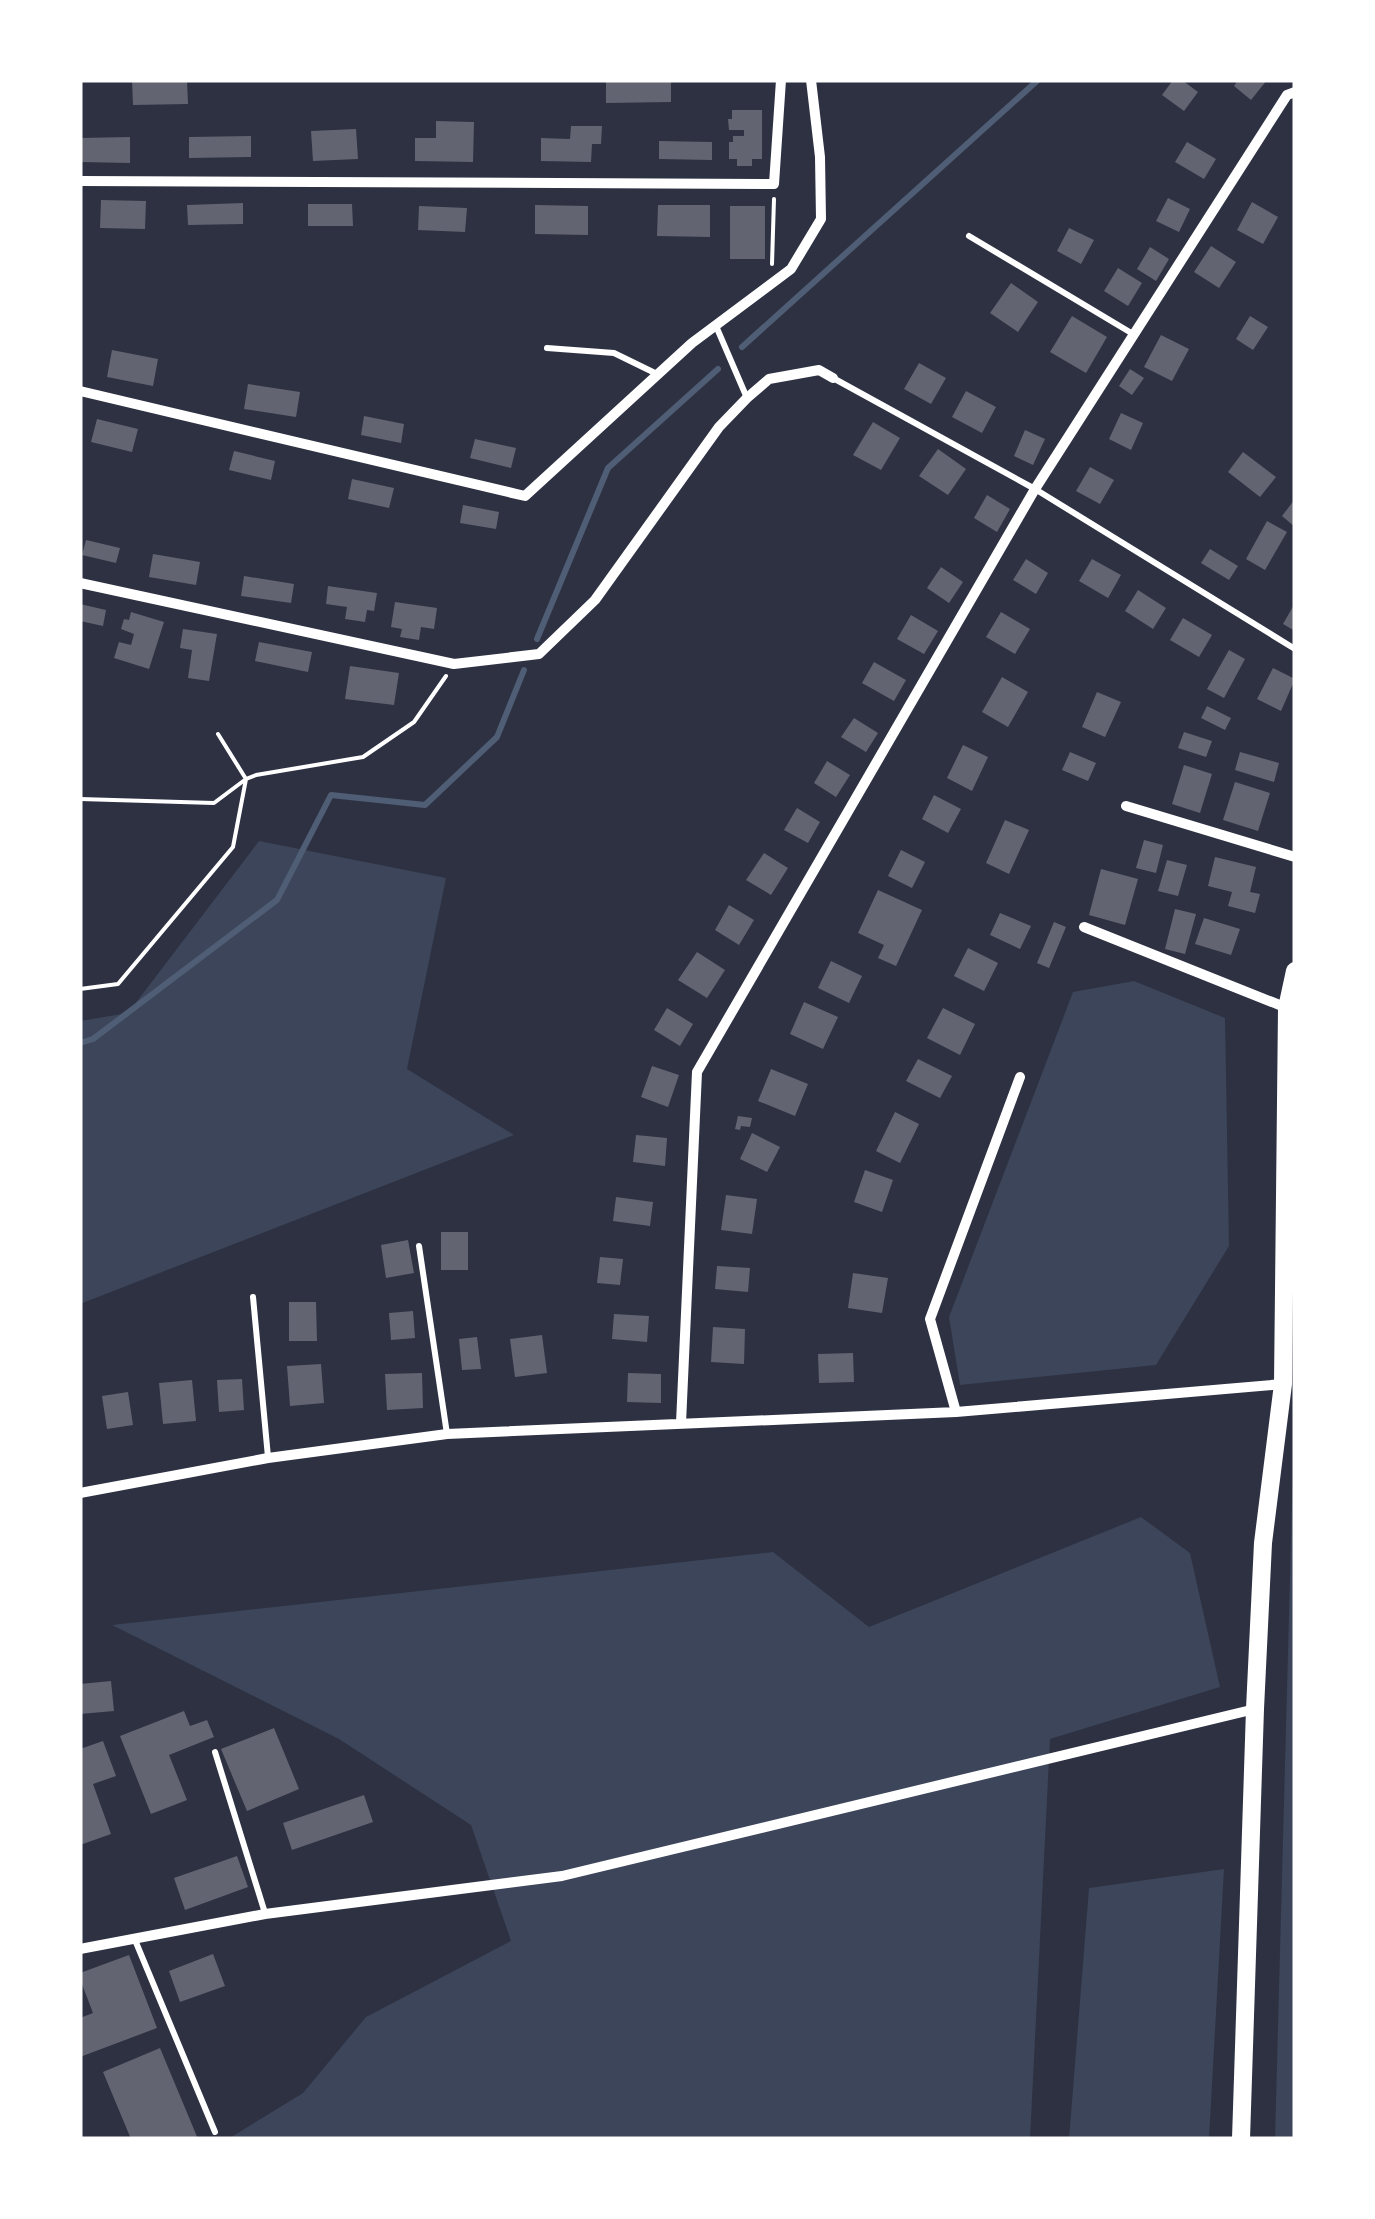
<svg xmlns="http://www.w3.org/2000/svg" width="1375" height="2219" viewBox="0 0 1375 2219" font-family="'Crimson Pro',serif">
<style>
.green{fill:#3c4559}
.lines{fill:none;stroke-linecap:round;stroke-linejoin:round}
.stream{stroke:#4f5d75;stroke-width:6}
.building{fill:#626471}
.path{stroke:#fff;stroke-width:4}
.service{stroke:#fff;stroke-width:6}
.minor{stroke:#fff;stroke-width:10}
.secondary{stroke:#fff;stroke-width:18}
</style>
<rect width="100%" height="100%" fill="#2d3142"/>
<path class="green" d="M259,841L446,878L407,1069L514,1135L80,1304V1021L128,1013Z
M1134,981L1225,1018L1229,1246L1156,1365L960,1385L949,1317L1073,992Z
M1295,1425V2139H1275L1292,1501Z
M1141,1517L1190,1553L1220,1687L1050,1739L1030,2139H228L303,2093L366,2017L511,1941L471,1825L339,1739L112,1625L773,1552L869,1627Z
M1224,1869L1209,2139H1069L1089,1888Z"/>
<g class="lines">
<path class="stream" d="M742,347L1038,80
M537,639L608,468L718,369
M80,1043L93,1039L277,900L331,795L425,805L497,737L524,670"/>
</g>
<path class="building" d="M132,80H187L188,104L133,105Z
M606,80H671V102L606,103Z
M1173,80H1182L1198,92L1184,111L1162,95Z
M1238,80H1267L1251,100L1234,86Z
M732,110H762V159H752V166H737V159H729V142H733V136H744V130H729L728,119H732Z
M436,121L474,122L473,162L415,161V138H436Z
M571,126H602L601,144H592L591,162L541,161V138L570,139Z
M356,129L358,159L313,161L311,131Z
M251,136V157L189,158V137Z
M130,137V163L80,162V138Z
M659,141L712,142V160L659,159Z
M1187,142L1216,159L1204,179L1175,162Z
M1168,198L1190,209L1179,232L1156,221Z
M101,200L146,201L145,229L100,228Z
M1252,202L1278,217L1263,244L1237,230Z
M243,203V224L188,225L187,205Z
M308,204H352L353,226H308Z
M535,205L588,206V235L535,234Z
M658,205H710V237L657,236Z
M419,206L467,208L465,232L418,230Z
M730,206H765V259H730Z
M1069,228L1094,240L1081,264L1057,251Z
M1211,246L1236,262L1219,288L1194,272Z
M1150,247L1169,259L1156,281L1137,269Z
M1118,268L1142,283L1128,306L1104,291Z
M1011,283L1038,302L1018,332L990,313Z
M1072,316L1107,337L1086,373L1050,352Z
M1250,316L1268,327L1253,350L1236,339Z
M1161,335L1189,349L1172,381L1144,367Z
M112,350L158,359L153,386L107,377Z
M919,363L946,378L931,404L904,389Z
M1130,369L1144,378L1132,395L1119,386Z
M248,384L300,392L296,417L244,409Z
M966,391L996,407L982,433L952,417Z
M1121,413L1143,423L1131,450L1109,439Z
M364,416L404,424L401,443L361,435Z
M97,419L138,429L132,452L91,442Z
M873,422L900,438L881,470L853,455Z
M1025,430L1045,439L1033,465L1014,456Z
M475,439L516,448L511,468L470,458Z
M938,449L966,469L948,495L919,476Z
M234,451L275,461L271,480L229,470Z
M1243,452L1276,477L1260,497L1228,472Z
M1090,467L1114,480L1100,504L1076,491Z
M352,479L394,488L389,508L348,499Z
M987,495L1010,509L997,532L974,518Z
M1295,499V527L1282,516Z
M463,505L499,512L496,529L460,523Z
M1267,521L1287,532L1265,570L1246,559Z
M86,540L120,548L116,563L82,555Z
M1210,549L1238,566L1229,580L1201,563Z
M153,554L200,562L196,585L149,577Z
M1026,559L1048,573L1036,594L1013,580Z
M1092,559L1121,575L1108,598L1079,581Z
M941,567L963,582L949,603L927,588Z
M244,576L294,584L291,603L241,596Z
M328,586L377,593L374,611L367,610L365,622L345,619L347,607L326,604Z
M1138,590L1166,608L1153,629L1125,611Z
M395,602L437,608L434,629L421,627L419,640L400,637L402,629L391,627Z
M1295,603V631L1283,624Z
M80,604L106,610L103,626L80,621Z
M131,612L164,622L149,669L114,658L119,642L131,645L134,634L121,629L124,619L129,620Z
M1001,612L1030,629L1015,654L986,637Z
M911,615L938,631L924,654L897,639Z
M1183,618L1212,635L1199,657L1170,640Z
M183,629L217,634L209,681L188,678L192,650L180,648Z
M259,642L312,652L308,672L255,661Z
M1229,650L1245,659L1224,698L1207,689Z
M874,662L906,680L894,701L862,683Z
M350,666L399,673L394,705L345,699Z
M1273,668L1295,679L1281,711L1257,699Z
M1002,677L1028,692L1008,727L982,712Z
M1097,692L1121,702L1105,737L1082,727Z
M1207,706L1231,718L1225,730L1201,718Z
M854,718L878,733L866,752L841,737Z
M1184,732L1212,741L1206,757L1178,748Z
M963,745L988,757L972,791L947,778Z
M1070,752L1096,763L1088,781L1062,770Z
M1240,752L1279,763L1274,782L1235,770Z
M827,761L850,775L836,797L814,783Z
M1184,765L1212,774L1200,813L1172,804Z
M1235,782L1270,793L1258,831L1223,820Z
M934,795L961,809L948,833L922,819Z
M797,808L820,822L808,843L784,830Z
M1005,820L1029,830L1009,874L986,863Z
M1144,840L1163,845L1156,873L1136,868Z
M901,850L925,862L912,888L888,876Z
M764,853L788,868L771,895L746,880Z
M1215,857L1256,867L1250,892L1260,894L1255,913L1228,906L1232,892L1208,886Z
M1167,860L1187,865L1178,896L1158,891Z
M1101,869L1138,879L1125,925L1089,915Z
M878,890L922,910L896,966L878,958L884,945L858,933Z
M729,905L754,920L739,945L715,930Z
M1175,909L1196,914L1185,954L1165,949Z
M1000,913L1031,926L1020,949L990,935Z
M1204,918L1240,929L1231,955L1195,944Z
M1054,922L1066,927L1049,968L1037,963Z
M968,948L998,963L984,991L954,976Z
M697,952L725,970L707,998L678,980Z
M831,961L862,976L849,1003L818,988Z
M804,1002L838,1017L823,1049L790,1034Z
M667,1008L693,1024L680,1046L654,1030Z
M943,1008L975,1024L960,1055L927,1038Z
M918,1059L952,1076L940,1098L906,1081Z
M652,1066L679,1075L668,1107L641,1097Z
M771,1069L808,1084L795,1116L758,1101Z
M895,1112L919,1124L900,1163L876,1151Z
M738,1116L752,1118L750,1127L741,1126L740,1130L735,1129Z
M752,1133L780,1147L767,1172L740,1159Z
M636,1135L667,1138L665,1166L633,1162Z
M865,1170L893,1180L882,1212L854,1202Z
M726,1195L757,1199L752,1234L721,1230Z
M616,1197L653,1202L650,1226L613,1221Z
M441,1232H468V1270H441Z
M408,1240L414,1273L386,1278L381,1245Z
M600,1257L623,1259L620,1285L597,1283Z
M717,1266L750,1268L748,1292L715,1289Z
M853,1273L888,1278L882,1313L848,1308Z
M289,1302H316L317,1341H289Z
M413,1311L415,1338L391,1340L389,1313Z
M614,1314L649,1316L647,1342L612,1339Z
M713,1327L745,1329L744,1364L711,1362Z
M542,1335L547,1373L515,1377L510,1339Z
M477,1337L481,1369L462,1370L459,1339Z
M853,1353L854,1382L819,1383L818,1354Z
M321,1364L324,1403L290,1406L287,1366Z
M422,1373L423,1408L387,1410L385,1374Z
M628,1373L661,1374V1403L627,1402Z
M242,1379L244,1410L219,1412L217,1380Z
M192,1380L196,1421L163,1424L159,1383Z
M128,1392L133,1425L107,1429L102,1396Z
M111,1681L114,1711L80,1714V1684Z
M184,1711L190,1726L207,1720L214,1737L169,1755L187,1800L151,1814L120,1736Z
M274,1728L299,1789L247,1811L221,1749Z
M103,1741L116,1776L93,1784L111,1834L80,1845V1749Z
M364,1795L373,1822L292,1850L283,1823Z
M237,1856L248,1887L185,1910L174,1878Z
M213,1954L225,1986L180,2002L169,1971Z
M129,1955L157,2028L80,2057V2018L93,2013L80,1979V1973Z
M160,2048L198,2139H131L103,2072Z"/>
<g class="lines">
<path class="path" d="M772,264L774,199
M80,799L214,803L246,779L218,734
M80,989L118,984L233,847L246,779L256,775L363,757L414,722L446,676"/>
<path class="service" d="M969,236L1133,334
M716,326L747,398
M547,348L614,353L657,374
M833,378L1035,489L1295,649
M419,1246L447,1434
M253,1297L268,1457
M215,1752L265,1913
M135,1940L215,2132"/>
<path class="minor" d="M80,181L774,184L781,80
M80,391L525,496L692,343L791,269L821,219L820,157L811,80
M80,583L454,664L539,654L595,600L719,427L747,398L769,379L819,370L833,378
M1126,806L1295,857
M1084,927L1287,1008
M956,1412L930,1319L1020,1077
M681,1423L697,1072L1035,489L1287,95L1295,92
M80,1493L268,1458L447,1434L956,1412L1283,1384
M80,1949L265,1914L562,1876L1255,1709"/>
<path class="secondary" d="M1241,2139L1255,1709L1263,1543L1283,1384L1287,1008L1295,971"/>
</g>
<rect width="1375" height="2219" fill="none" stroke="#ffffff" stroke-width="165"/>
</svg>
